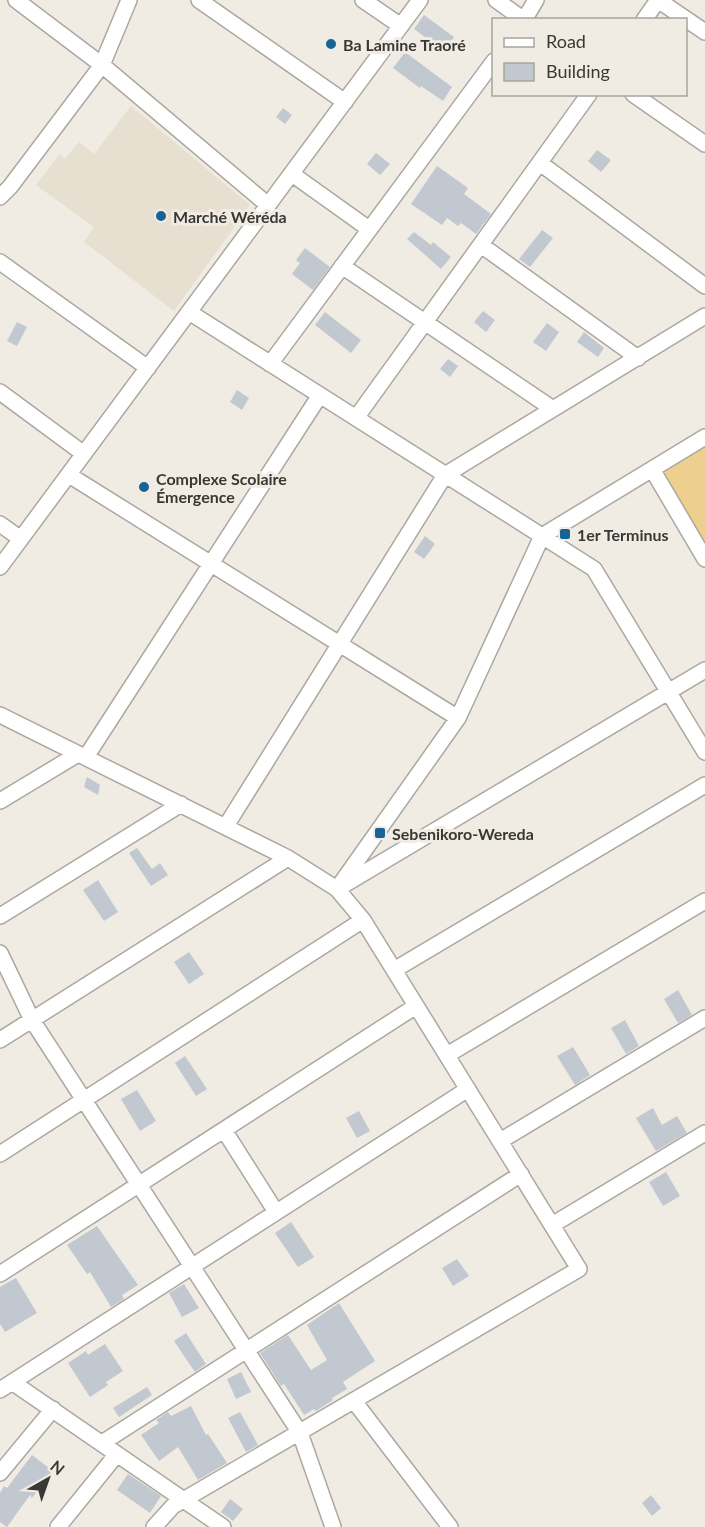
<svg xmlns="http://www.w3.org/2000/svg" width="705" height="1527" viewBox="0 0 705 1527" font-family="Lato,sans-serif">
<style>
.built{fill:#e7e0d1}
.green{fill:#eed08e}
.building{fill:#c1c8cf}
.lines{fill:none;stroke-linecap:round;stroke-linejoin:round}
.street-casing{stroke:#aca8a0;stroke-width:18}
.street{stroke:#fff;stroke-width:15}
.poi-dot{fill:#186396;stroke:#f0ece4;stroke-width:2}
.labels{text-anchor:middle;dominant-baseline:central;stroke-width:6;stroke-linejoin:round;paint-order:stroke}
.poi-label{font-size:16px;font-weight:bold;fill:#393834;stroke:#f0ece4;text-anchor:start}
</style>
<rect width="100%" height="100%" fill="#f0ece4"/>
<path class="built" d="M131,106L250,205L174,311L84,242L94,227L36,185L60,154L65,159L79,142L94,154Z"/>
<path class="green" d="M705,445V542L662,471Z"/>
<path class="building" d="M424,15L454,37L444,51L414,29Z
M405,52L452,87L443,101L421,86L420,88L393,68Z
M283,108L292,115L285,124L276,117Z
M597,150L611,160L601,172L588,161Z
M376,153L390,164L380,175L367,164Z
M437,166L468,188L464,194L491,214L476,234L461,223L458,226L447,218L442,225L411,204Z
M542,230L553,238L530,267L519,259Z
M414,232L431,245L433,242L451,257L441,269L407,239Z
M305,248L330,267L313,290L292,274L300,263L296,260Z
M483,311L495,320L486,332L474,322Z
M325,312L361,340L351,353L315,325Z
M17,322L27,327L17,346L7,341Z
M547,323L559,332L546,351L533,342Z
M584,332L604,348L598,357L577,342Z
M448,359L458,366L450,377L440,369Z
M237,390L249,398L242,410L230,402Z
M425,536L435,544L424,559L414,552Z
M87,777L100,785L98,795L84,787Z
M137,848L152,869L160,863L168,875L151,886L129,853Z
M98,880L118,912L104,921L83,890Z
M189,952L204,974L189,984L174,962Z
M678,990L692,1015L678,1023L664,999Z
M625,1020L639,1046L626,1054L611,1028Z
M573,1047L590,1075L575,1085L557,1056Z
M185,1056L207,1089L196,1096L175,1063Z
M137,1090L156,1121L140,1131L121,1099Z
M653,1108L662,1125L677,1116L687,1133L656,1151L636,1118Z
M359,1111L370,1131L357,1138L346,1118Z
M666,1172L680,1196L663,1206L649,1182Z
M291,1222L314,1257L298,1267L275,1233Z
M97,1226L138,1285L122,1295L124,1299L111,1307L90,1272L87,1274L67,1245Z
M457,1259L469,1276L453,1286L442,1268Z
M16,1278L37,1313L5,1332L0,1324V1287Z
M184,1284L199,1308L182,1317L169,1293Z
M339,1303L375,1361L343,1382L347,1389L332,1398L333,1400L316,1411L314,1409L304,1415L284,1384L281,1386L260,1353L288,1335L311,1370L327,1360L307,1325Z
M186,1333L206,1364L195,1372L174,1341Z
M105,1344L123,1371L106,1382L108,1385L90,1397L68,1363L86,1351L88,1355Z
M241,1372L251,1392L236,1399L227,1379Z
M147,1387L152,1395L119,1417L113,1408Z
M191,1406L206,1435L208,1434L227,1463L198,1480L178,1447L159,1461L141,1435L159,1423L156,1420L168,1412L171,1416Z
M240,1412L258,1445L246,1452L228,1418Z
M32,1455L53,1471L32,1498L30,1495L7,1527L0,1522V1493L4,1486L7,1488Z
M128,1474L161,1496L150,1513L117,1490Z
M651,1495L661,1508L652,1516L642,1503Z
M230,1499L243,1509L233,1521L221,1512Z"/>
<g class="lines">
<g class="street-casing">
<path id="street" d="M16,0L102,65L268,205
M199,0L345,102
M363,0L401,26
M496,0L524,20
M658,0L705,32
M524,20L536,0
M644,20L658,0
M633,94L705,144
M540,163L705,286
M292,174L369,229
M0,197L10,187L102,65L129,0
M481,245L638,358
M0,262L148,368
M342,266L553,409
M189,312L594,569L705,752
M270,364L494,61
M0,392L84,454
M356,418L589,94
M652,469L705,559
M69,475L458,718
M0,524L21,539
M0,567L420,0
M0,715L288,858L337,889L363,920L579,1269L173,1506L154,1527
M86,757L320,395
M0,801L78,754
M226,826L445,475L705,316
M342,886L705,670
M337,889L458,718L542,536L705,437
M0,916L181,804
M0,953L32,1020L300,1433L333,1527
M394,970L705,785
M0,1040L288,858
M447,1055L705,901
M224,1130L276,1212
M500,1141L705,1018
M0,1154L363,920
M552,1225L705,1133
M0,1274L416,1006
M12,1382L223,1527
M0,1390L468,1089
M354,1401L450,1527
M102,1443L521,1174
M0,1473L53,1409
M58,1527L117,1454"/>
</g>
<use href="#street" class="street"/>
</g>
<g class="poi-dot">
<circle cx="331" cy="44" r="6"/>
<circle cx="161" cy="216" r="6"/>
<circle cx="144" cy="487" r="6"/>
<rect x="559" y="528" width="12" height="12" rx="3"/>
<rect x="374" y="827" width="12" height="12" rx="3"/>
</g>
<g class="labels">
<g class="poi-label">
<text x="343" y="44">Ba Lamine Traoré</text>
<text x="173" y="216">Marché Wéréda</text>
<text x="156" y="478">Complexe Scolaire<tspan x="156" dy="18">Émergence</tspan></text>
<text x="577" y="534">1er Terminus</text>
<text x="392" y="833">Sebenikoro-Wereda</text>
</g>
</g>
<rect x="492" y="18" width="195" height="78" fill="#f0ece4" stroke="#a7a49e" stroke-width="1.5"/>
<rect x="504" y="38" width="30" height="9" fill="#ffffff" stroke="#a7a49e" stroke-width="1.5"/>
<text x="546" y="48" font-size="18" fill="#393834">Road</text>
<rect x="504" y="63" width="30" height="18" fill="#c1c8cf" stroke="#a7a49e" stroke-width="1.5"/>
<text x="546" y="78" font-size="18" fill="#393834">Building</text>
<g transform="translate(48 1479) rotate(40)" stroke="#f0ece4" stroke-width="4.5" paint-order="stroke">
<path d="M0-4.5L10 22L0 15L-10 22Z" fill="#393834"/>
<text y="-9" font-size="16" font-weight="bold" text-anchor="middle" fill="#393834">N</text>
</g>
</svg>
